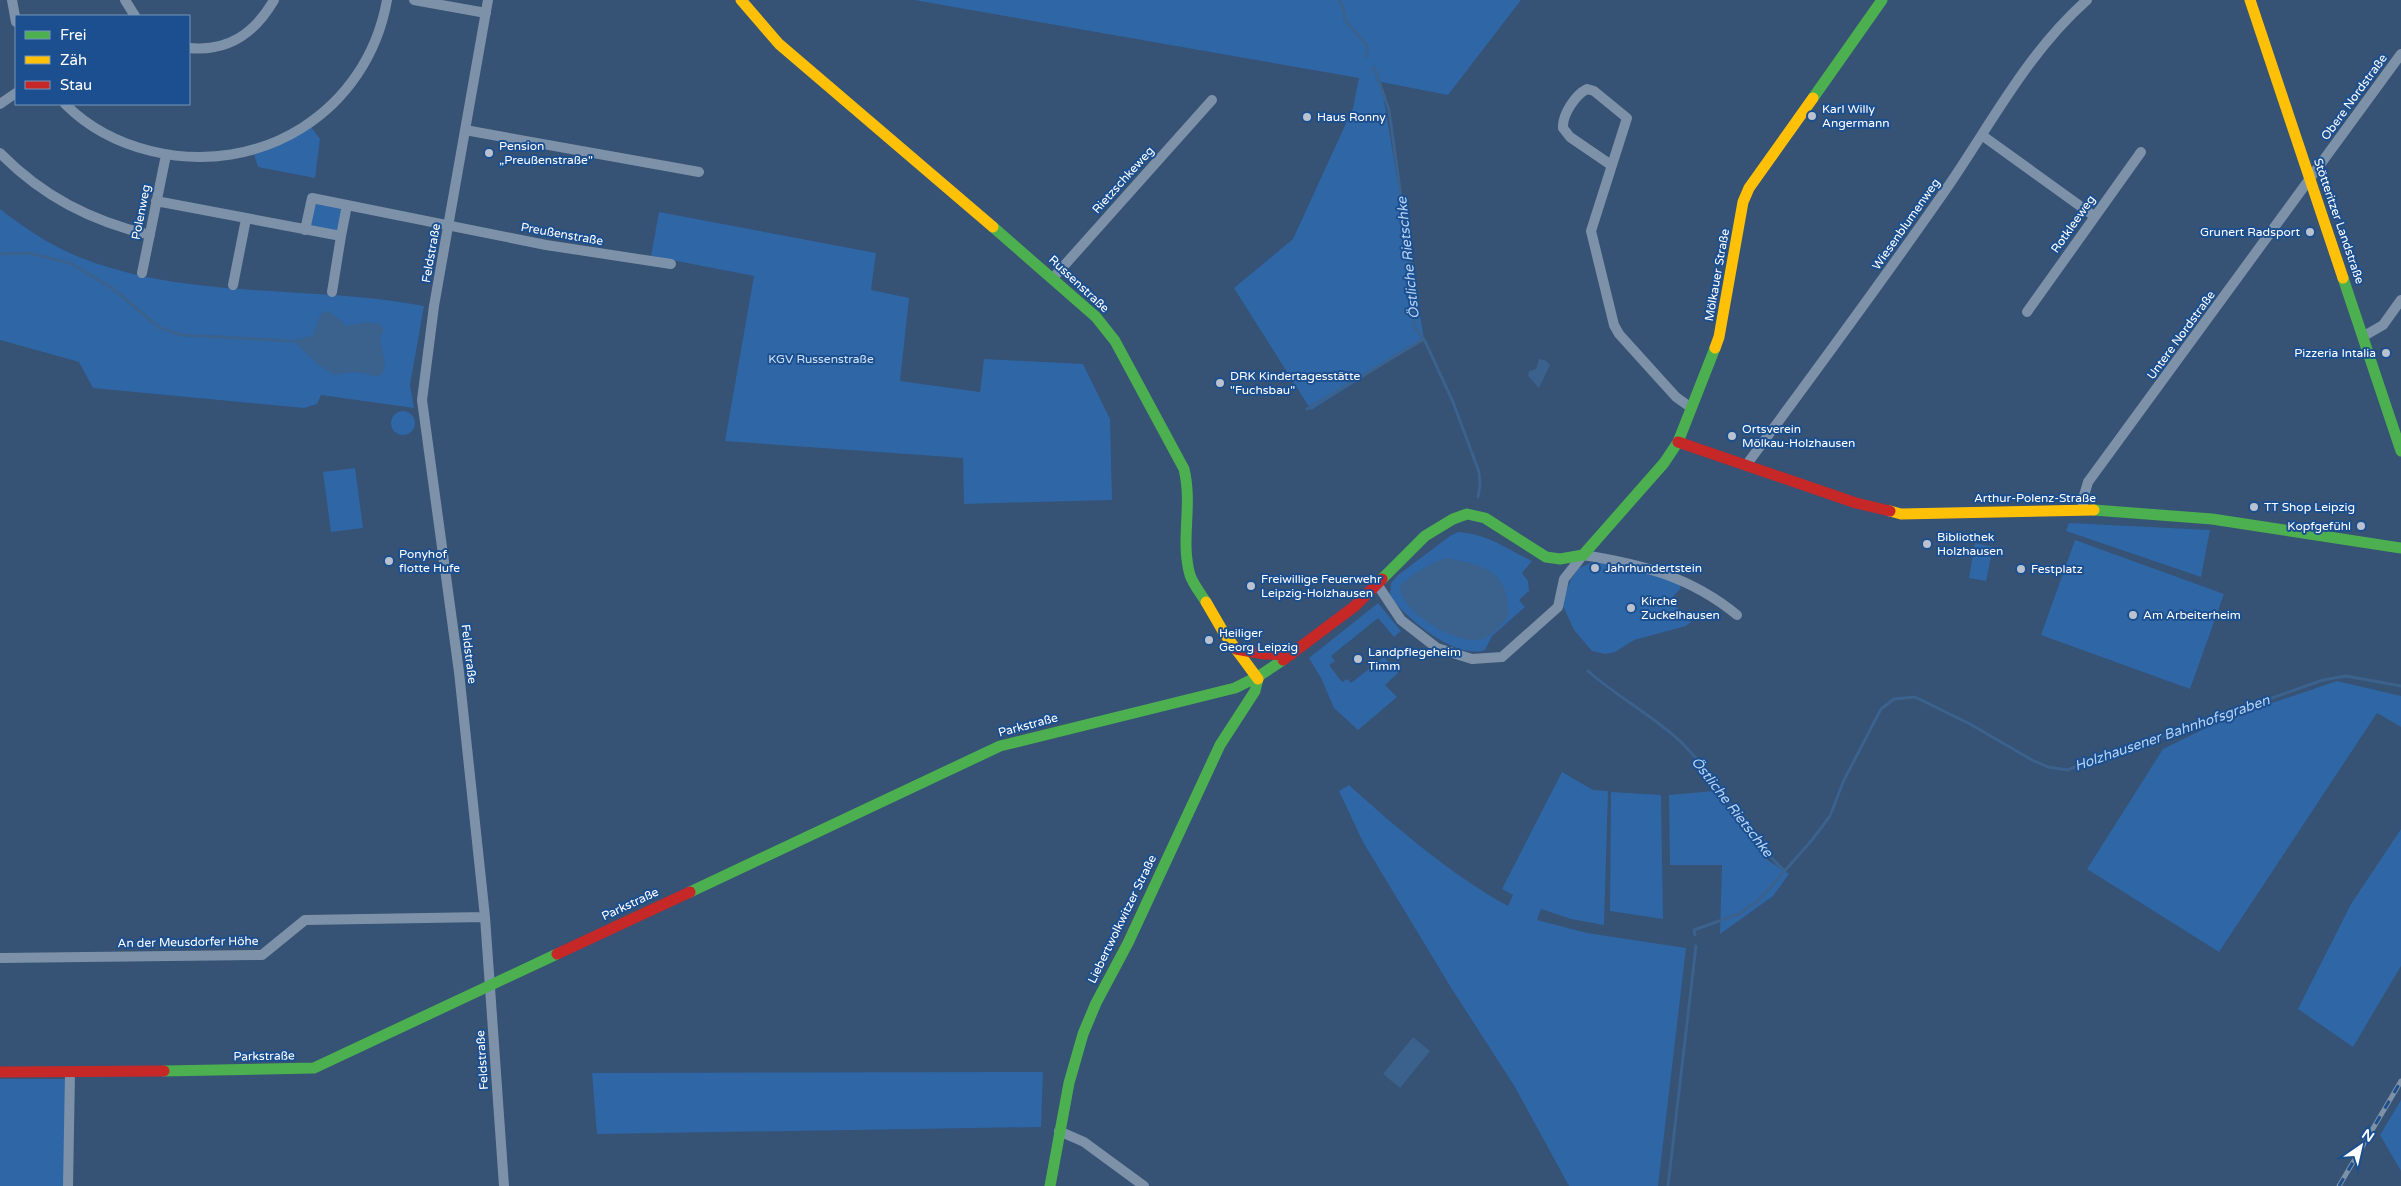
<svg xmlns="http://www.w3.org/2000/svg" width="2401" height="1186" viewBox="0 0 2401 1186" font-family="'Varela Round',sans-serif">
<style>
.green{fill:#2f66a5}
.water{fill:#3b618d}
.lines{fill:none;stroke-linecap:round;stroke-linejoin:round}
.stream{stroke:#3b618d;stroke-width:3}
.street{stroke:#7d92a8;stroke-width:10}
.fast{stroke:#4caf50;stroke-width:11}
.slow{stroke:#ffc107;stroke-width:11}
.jam{stroke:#c62828;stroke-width:11}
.rail-casing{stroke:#7e92a7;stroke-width:5}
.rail{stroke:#1b4f8f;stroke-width:3;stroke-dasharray:9;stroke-linecap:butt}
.poi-dot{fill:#b9c2ce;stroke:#1b4f8f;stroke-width:2}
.labels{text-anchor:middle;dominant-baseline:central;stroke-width:4;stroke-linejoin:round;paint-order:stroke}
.street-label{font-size:12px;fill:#fff;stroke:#1b4f8f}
.poi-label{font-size:12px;fill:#fff;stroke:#1b4f8f;text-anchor:start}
.park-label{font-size:12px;fill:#cfe3fa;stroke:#1b4f8f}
.water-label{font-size:14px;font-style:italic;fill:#b5d3f5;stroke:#1b4f8f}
</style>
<rect width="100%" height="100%" fill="#365274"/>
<path class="green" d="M914,0H1521L1448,95L1381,82L1424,339L1311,410L1234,288L1293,239L1353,108L1359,78Z
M309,124L320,139L315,178L258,167L253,151Z
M312,198L347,205L341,236L305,230Z
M0,209C23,227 47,243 74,255C184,301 308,284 424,306L410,385L414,408L321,395L317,404L304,408L93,388L79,362L0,340Z
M659,212L876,253L871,290L909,298L900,381L980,392L984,359L1083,364L1110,419L1112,500L964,504L963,458L725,441L754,276L651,256Z
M391 423a12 12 0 1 1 24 0a12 12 0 1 1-24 0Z
M355,468L363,528L331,532L323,472Z
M2069,523L2210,530L2201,577L2066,531Z
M1458,532C1488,534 1505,548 1532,561L1522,573L1528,581L1529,591L1519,600L1525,607L1492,636L1485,650C1455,660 1408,619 1390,597L1391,583L1398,575L1450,536Z
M2075,540L2224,594L2190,689L2041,635Z
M1975,543L1993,547L1986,581L1969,578Z
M1598,560L1631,567L1678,583L1681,588L1670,600L1691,622L1686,626L1634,640L1615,652L1605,654L1592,651L1574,630L1563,606L1564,596L1571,579L1579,568Z
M1378,603L1401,631L1394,637L1378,618L1331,656L1335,661L1329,665L1342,682L1347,679L1351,683L1384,657L1398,673L1385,685L1397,697L1358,730L1334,708L1321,678L1309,658Z
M2337,681L2401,696V727L2377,713L2219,952L2087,869L2163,749L2222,720Z
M1562,772L1593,790L1608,791L1604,925L1571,919L1541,909L1537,920L1587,933L1686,948L1658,1186H1569L1515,1087L1450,986L1363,842L1339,791L1349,785C1399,830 1449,873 1508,906L1513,895L1502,889Z
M1714,791L1769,861L1789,874L1773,896L1720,934L1722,865H1670L1669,795Z
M1611,792L1661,795L1663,919L1610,911Z
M2401,829V966L2353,1047L2298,1009L2351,904Z
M1043,1072L1041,1127L597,1134L592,1073Z
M0,1079H66L64,1186H0Z
M2401,1100V1171L2380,1135Z"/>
<path class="water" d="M327,311L341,320L345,326L365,322L380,324L384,330L380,337L385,365L383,373L376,377C362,371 350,371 335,375L321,367L293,341L313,335L320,315Z
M1539,359L1545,360L1550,365L1539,388L1528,376L1529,371L1536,369Z
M1445,558C1483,565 1510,570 1508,616C1500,626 1492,638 1478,640C1454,643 1400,612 1400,586C1413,573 1428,565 1445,558Z
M1413,1037L1430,1051L1400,1088L1383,1074Z"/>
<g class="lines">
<path class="stream" d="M1339,0L1343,7L1345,20L1368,47L1366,57
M1374,67L1389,110L1412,276L1409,292L1415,328L1424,339L1453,402L1479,472L1480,485L1478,497
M0,254L29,253L70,263L112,288L160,328L182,335L293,341
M1307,409L1424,339
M1588,671C1617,697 1654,716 1682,743C1721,782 1744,834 1785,871
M1695,935L1694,930L1739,914L1758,901L1812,840L1830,816L1844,780L1881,709L1894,699L1915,697L1970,724L2032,760L2048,767L2067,770L2323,680L2346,676L2401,686
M1668,1186L1696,946"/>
<path class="street" d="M12,0L16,22
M125,0L135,16
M414,0L486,13
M488,0L434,306L422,400L459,672L485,917L504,1186
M189,48C229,52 255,33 274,0
M0,104L16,93
M65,104C89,128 118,143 151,151C260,178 367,112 387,0
M465,130L699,172
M1983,136L2094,216
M0,153C42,196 91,221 150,235
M1611,165L1570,137L1563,128C1562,115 1575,95 1587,89L1594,91L1627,118L1591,231L1614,325L1619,334L1676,397L1690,407
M156,201L341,236L347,205
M305,230L312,198L546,245L671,264
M142,273L166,155
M1053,278L1212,100
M233,285L246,219
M332,292L341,236
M2027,312L2141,152
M2364,336L2383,325L2401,300
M1747,464C1815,372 1884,279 1949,185C1992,122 2029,51 2087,0
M2083,509V499L2088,482L2401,54
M1377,584L1401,620L1437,648L1472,659L1502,657L1558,607L1564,579L1583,555C1641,564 1691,577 1737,615
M0,958L262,955L305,920L485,917
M1059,1131L1084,1142L1144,1186
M68,1186L70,1072"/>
<path class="fast" d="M1813,98L1882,0
M993,227L1096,317L1115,341L1184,469C1193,506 1180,540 1190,575C1193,584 1201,594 1206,602
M2343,278L2401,451
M2094,510L2212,519L2401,548
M1382,579L1425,536L1453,519L1467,514L1485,518L1546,557L1560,559L1583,555L1664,463L1678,442L1715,348
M690,892L1000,746L1235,688L1259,676L1283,660
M164,1071L314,1068L557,954
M1050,1186L1069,1083L1083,1034L1096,1003L1128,943L1220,745L1255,691L1258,679"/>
<path class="slow" d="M741,0L779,44L993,227
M2250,0L2343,278
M1715,348L1719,337L1743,202L1749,188L1813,98
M1890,511L1901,514L2094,510
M1206,602L1224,633L1258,679"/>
<path class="jam" d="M1678,442L1856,503L1890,511
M1236,649L1264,654L1291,655
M1283,660L1355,606L1382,579
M557,954L690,892
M0,1072L164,1071"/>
<g class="rail-casing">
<path id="rail" d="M2339,1186L2401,1081"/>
</g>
<use href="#rail" class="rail"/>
</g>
<g class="poi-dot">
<circle cx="1812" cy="116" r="5"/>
<circle cx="1307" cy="117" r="5"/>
<circle cx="489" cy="153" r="5"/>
<circle cx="2310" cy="232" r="5"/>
<circle cx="2386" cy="353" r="5"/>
<circle cx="1220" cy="383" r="5"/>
<circle cx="1732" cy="436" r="5"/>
<circle cx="2254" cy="507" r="5"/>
<circle cx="2361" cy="526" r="5"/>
<circle cx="1927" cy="544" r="5"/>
<circle cx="389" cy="561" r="5"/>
<circle cx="1595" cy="568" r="5"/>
<circle cx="2021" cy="569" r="5"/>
<circle cx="1251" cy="586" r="5"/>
<circle cx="1631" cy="608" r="5"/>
<circle cx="2133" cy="615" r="5"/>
<circle cx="1209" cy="640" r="5"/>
<circle cx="1358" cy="659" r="5"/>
</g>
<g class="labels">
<g class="street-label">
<text transform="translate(2354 97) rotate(-54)">Obere Nordstraße</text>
<text transform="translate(1123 180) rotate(-48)">Rietzschkeweg</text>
<text transform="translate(141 212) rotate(-79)">Polenweg</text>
<text transform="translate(2339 221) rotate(71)">Stötteritzer Landstraße</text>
<text transform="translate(1906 224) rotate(-55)">Wiesenblumenweg</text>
<text transform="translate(2073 224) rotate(-55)">Rotkleeweg</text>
<text transform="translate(562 234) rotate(10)">Preußenstraße</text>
<text transform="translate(431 253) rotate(-80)">Feldstraße</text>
<text transform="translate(1717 275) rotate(-80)">Mölkauer Straße</text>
<text transform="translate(1079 284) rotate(43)">Russenstraße</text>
<text transform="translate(2181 335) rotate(-54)">Untere Nordstraße</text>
<text x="2035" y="498">Arthur-Polenz-Straße</text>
<text transform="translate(469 654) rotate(83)">Feldstraße</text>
<text transform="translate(1028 725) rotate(-15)">Parkstraße</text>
<text transform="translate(630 904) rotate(-25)">Parkstraße</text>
<text transform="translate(1122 919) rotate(-64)">Liebertwolkwitzer Straße</text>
<text transform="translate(188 942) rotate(-1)">An der Meusdorfer Höhe</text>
<text transform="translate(264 1056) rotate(-1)">Parkstraße</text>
<text transform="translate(482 1060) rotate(-94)">Feldstraße</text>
</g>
<g class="poi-label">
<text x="1822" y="109">Karl Willy<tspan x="1822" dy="14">Angermann</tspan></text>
<text x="1317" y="117">Haus Ronny</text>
<text x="499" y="146">Pension<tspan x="499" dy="14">„Preußenstraße"</tspan></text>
<text x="2300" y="232" text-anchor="end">Grunert Radsport</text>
<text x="2376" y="353" text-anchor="end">Pizzeria Intalia</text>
<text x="1230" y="376">DRK Kindertagesstätte<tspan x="1230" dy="14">"Fuchsbau"</tspan></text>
<text x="1742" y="429">Ortsverein<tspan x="1742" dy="14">Mölkau-Holzhausen</tspan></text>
<text x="2264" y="507">TT Shop Leipzig</text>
<text x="2351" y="526" text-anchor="end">Kopfgefühl</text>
<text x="1937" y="537">Bibliothek<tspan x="1937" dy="14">Holzhausen</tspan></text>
<text x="399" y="554">Ponyhof<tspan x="399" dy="14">flotte Hufe</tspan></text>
<text x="1605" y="568">Jahrhundertstein</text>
<text x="2031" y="569">Festplatz</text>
<text x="1261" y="579">Freiwillige Feuerwehr<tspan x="1261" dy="14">Leipzig-Holzhausen</tspan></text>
<text x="1641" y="601">Kirche<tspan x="1641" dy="14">Zuckelhausen</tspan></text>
<text x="2143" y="615">Am Arbeiterheim</text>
<text x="1219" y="633">Heiliger<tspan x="1219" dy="14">Georg Leipzig</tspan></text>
<text x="1368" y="652">Landpflegeheim<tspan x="1368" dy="14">Timm</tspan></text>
</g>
<g class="park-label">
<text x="821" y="359">KGV Russenstraße</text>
</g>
<g class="water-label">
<text transform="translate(1408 258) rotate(-96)">Östliche Rietschke</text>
<text transform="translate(2172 733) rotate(-19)">Holzhausener Bahnhofsgraben</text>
<text transform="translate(1732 807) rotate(52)">Östliche Rietschke</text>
</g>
</g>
<rect x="15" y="15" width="175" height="90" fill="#1b4f8f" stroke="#7695bc"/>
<rect x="25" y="31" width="25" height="8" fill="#4caf50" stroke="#7695bc"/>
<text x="60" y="40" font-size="15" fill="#ffffff">Frei</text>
<rect x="25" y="56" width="25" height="8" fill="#ffc107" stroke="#7695bc"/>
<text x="60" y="65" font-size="15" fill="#ffffff">Zäh</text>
<rect x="25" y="81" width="25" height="8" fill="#c62828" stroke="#7695bc"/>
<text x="60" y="90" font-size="15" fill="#ffffff">Stau</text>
<g transform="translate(2361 1146) rotate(34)" stroke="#1b4f8f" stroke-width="4" paint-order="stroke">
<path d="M0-4L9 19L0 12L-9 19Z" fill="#ffffff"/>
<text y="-8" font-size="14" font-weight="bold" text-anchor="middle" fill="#ffffff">N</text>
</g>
</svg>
